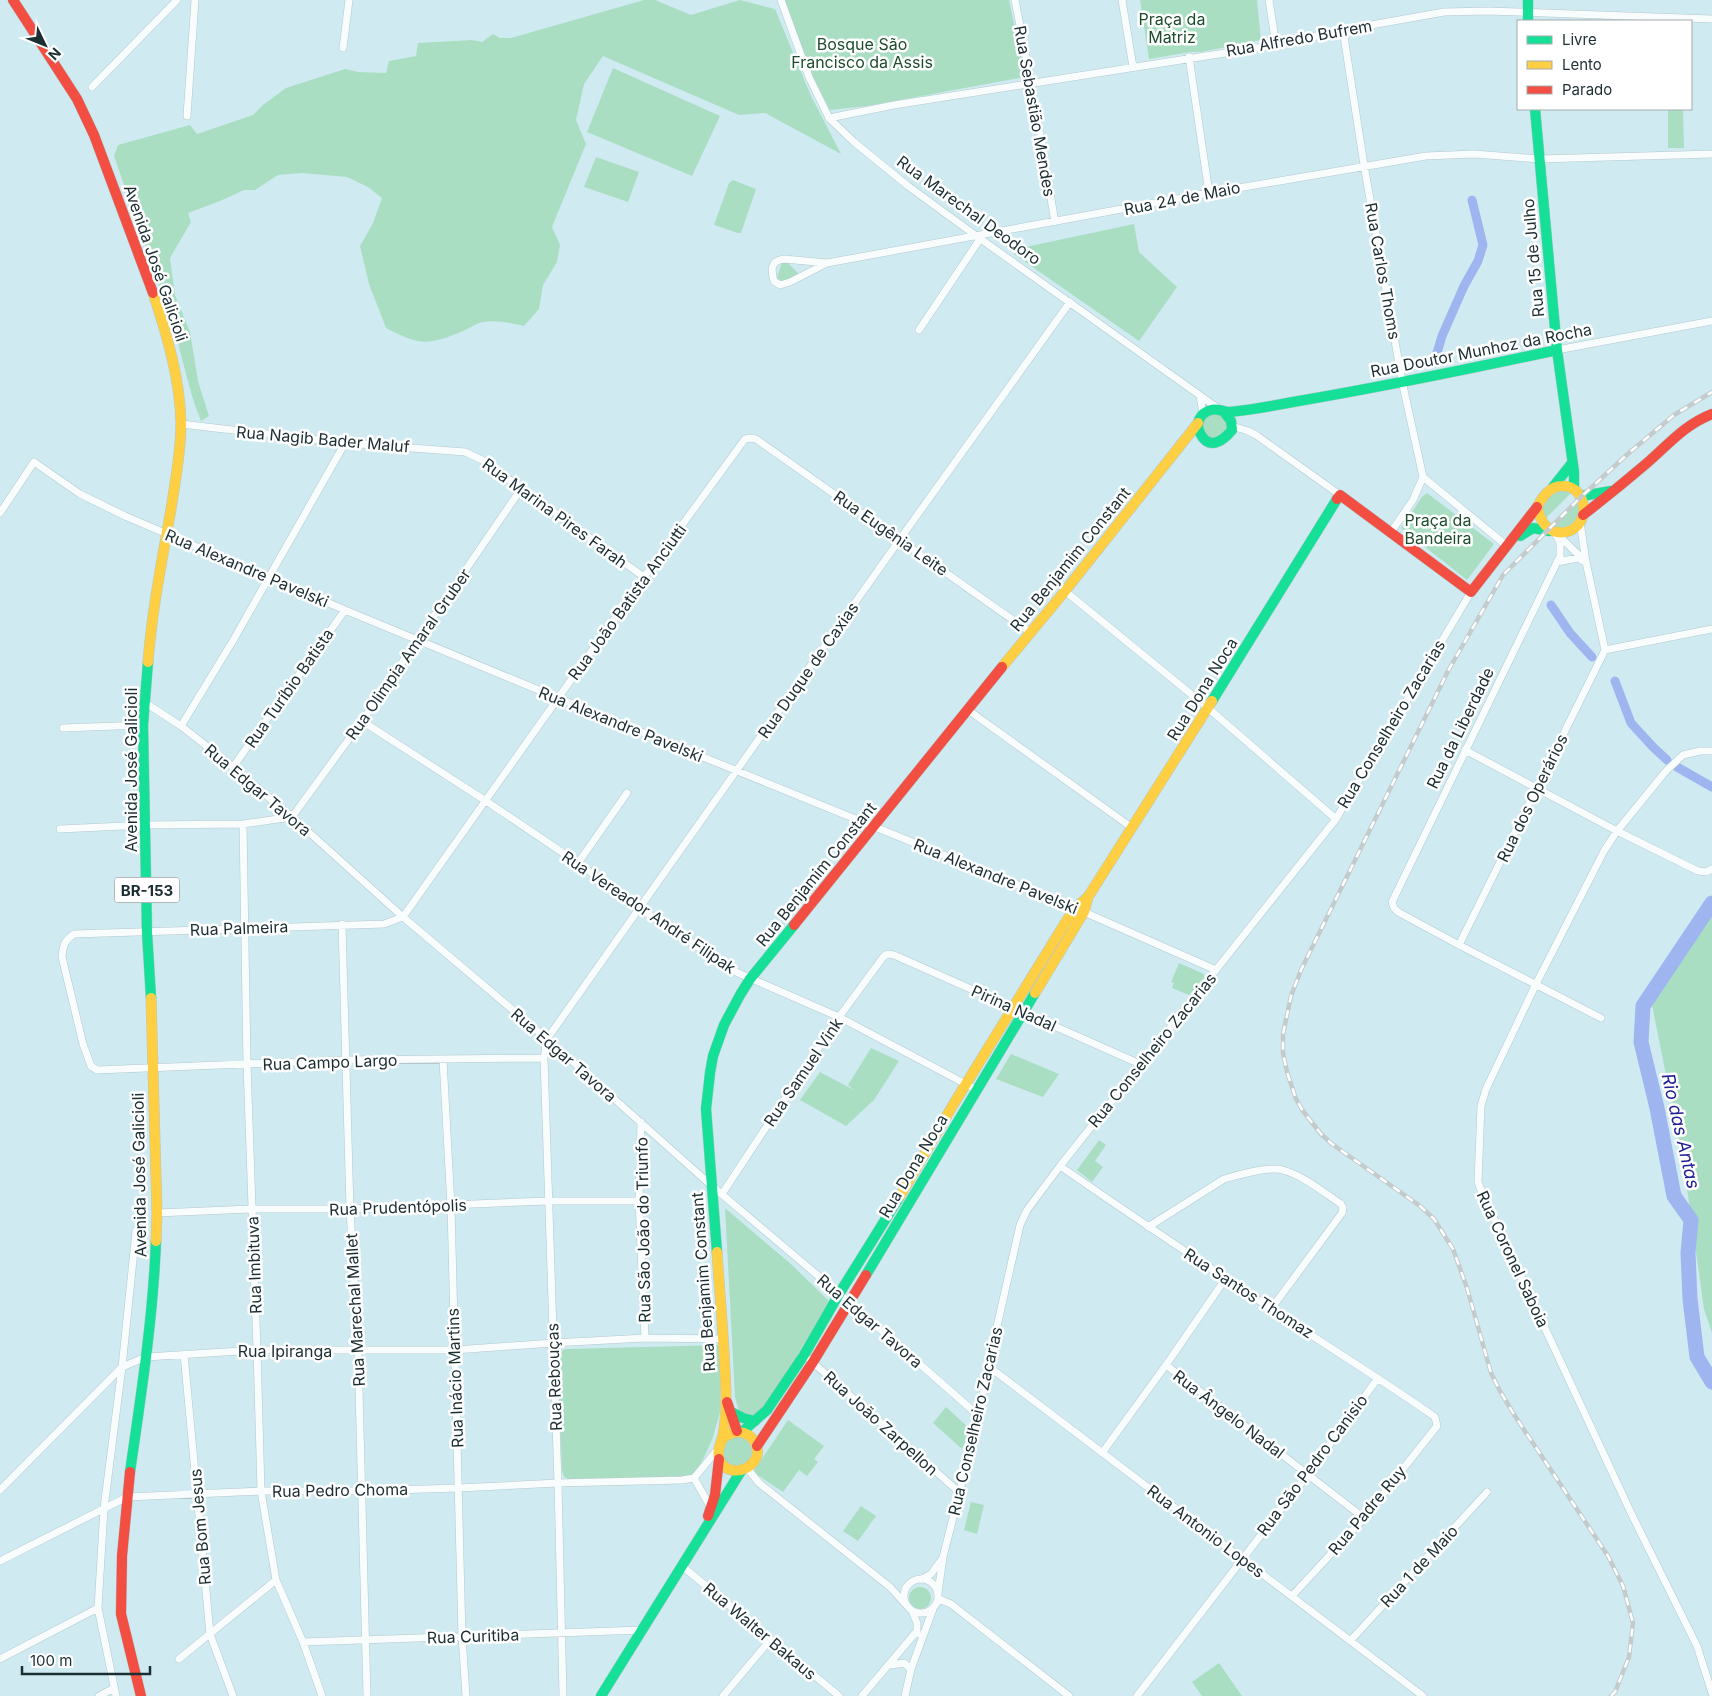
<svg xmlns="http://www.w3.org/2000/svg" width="1712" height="1696" viewBox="0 0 1712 1696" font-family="Inter,sans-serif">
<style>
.green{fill:#a9dec3}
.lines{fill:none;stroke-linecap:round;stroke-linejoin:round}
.canal{stroke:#9eb5f0;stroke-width:9}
.river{stroke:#9eb5f0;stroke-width:15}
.street-casing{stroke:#b3c8cd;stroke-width:8}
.fast-casing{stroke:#b3c8cd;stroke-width:11}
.slow-casing{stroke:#b3c8cd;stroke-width:11}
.jam-casing{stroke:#b3c8cd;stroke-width:11}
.street{stroke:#f8fcfd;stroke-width:7}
.fast{stroke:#16e098;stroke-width:10}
.slow{stroke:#ffcf43;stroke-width:10}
.jam{stroke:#f24e42;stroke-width:10}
.rail-casing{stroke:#c3cbcc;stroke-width:4.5}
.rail{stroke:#fff;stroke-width:2.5;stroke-dasharray:8;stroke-linecap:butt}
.labels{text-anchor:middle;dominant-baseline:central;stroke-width:5;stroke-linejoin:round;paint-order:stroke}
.shield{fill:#fff;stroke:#5f6d70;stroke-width:1}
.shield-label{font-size:15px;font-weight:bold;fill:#1b2e32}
.park-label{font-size:16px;fill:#1d4c2d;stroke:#fff}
.street-label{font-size:16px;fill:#1b2e32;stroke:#fff}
.water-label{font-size:18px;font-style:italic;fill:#222096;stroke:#fff}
</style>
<rect width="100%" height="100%" fill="#cfebf1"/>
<path class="green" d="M644,0H655L691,15L740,0L775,9L811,96L841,154L765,113L739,115L603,56L584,84L576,120L586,144L552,227L560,245L557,262L543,285L539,309L524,326C510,323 497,320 482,322C475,324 468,329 461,332C426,346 419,345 386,328L369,284L360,246L373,223L382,198L368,187L347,177L302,173L278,175L255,190H244L220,201L188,213L191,222L170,258L175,295L190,332L198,381L209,416L201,421C189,392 184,362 175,333C156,274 134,215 114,156L118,145L190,125L197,134L253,115L263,105L286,88L345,69L358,72L386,73L389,61L416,56L418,43L472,40L482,42L493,34L500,38H511Z
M785,0H1009L1025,77L867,106L830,110L812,76Z
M1140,0H1257L1261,40L1201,52H1191L1149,59Z
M613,68L720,116L692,176L587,132Z
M1668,109H1683L1684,148H1668Z
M596,157L639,172L628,202L584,187Z
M733,180L756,189L741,233H738L714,225L729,183Z
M1134,224L1139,252L1177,287L1139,341L1014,254L1016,249Z
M782,262L788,263L799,274L783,283L777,278Z
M1201 426a13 13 0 1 1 26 0a13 13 0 1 1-26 0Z
M1560,489L1573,491L1544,520C1539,500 1544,499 1560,489Z
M1427,493L1494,544L1467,580L1401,528L1422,497Z
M1579,500C1579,511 1578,528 1563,529C1560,530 1555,528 1551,527Z
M1712,915V1333L1704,1309L1683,1160L1652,1005Z
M1179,963L1204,974V978L1189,995L1172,988L1174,983L1171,982Z
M871,1048L899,1061L874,1100L846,1126L800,1100L820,1072L854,1090L848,1085Z
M1011,1054L1059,1074L1043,1097L996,1079Z
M1099,1140L1106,1145L1095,1161L1103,1167L1092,1182L1077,1170Z
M725,1208L792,1265L829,1301L771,1400L764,1410L751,1417L739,1411L735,1397Z
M721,1345L720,1412L712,1440L697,1472L690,1476L668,1478L569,1479L564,1477L562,1469L557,1355L560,1351L566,1349Z
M946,1407L970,1429L962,1449L933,1423Z
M788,1420L824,1446L814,1459L818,1462L807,1476L799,1470L783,1492L753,1472Z
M722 1452a15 15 0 1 1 30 0a15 15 0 1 1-30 0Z
M971,1502L984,1505L977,1534L964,1530Z
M861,1506L876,1516L858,1541L843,1531Z
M909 1598a11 11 0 1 1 22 0a11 11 0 1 1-22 0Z
M1219,1663L1242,1696H1202L1192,1682Z"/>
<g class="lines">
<path class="canal" d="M1434,363L1442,336L1464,286L1478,261L1483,245L1472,200
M1551,605L1570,633L1592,657
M1615,681L1631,723L1653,747L1667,760
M1677,767L1712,787"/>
<path class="river" d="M1712,903L1643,1006L1641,1042L1657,1108L1674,1196L1691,1220L1688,1253L1690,1299L1697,1357L1712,1382"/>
<g class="street-casing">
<path id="street" d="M781,0L809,77L829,118L854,142L908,186L975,235L1219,409
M1015,0L1031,83L1055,222
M1122,0L1133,67
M1269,0L1276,45
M1343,30L1364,165L1402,381L1423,477L1413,500L1391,532
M343,48L349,0
M1189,57L1209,193
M92,87L177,0
M187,116L195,0
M829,118L894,105L1276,45L1343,30L1444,12L1488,11L1712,19
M827,263L790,282L780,285L774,281C771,270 770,261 784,259L827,263L1209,193L1426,156L1474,154L1539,159L1712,154
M919,330L980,239
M1557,350L1712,321
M1200,396L1203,413
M181,424L345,443L465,452L482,460L644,577
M1232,426L1248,431L1256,435L1340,495
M1423,477L1507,546
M0,513L34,462L80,494L125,516L345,610L558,698L1084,912L1216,970
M1580,522L1586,562L1605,650
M1555,533L1560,543V556L1392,902L1394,908L1398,912L1459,945L1601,1018
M1558,535L1586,562
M1557,562L1578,558L1583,561
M1065,591L1208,708L1336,819
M1030,632L756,439L750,438L745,439L644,577L403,917L384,924L74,934C65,940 63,945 62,957L83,1044L91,1066L97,1070L346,1060L544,1058L547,1039L900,539L1070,302
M1605,650L1712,629
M144,702L181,726L233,767L292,817L403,917L547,1039L712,1186L848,1301L979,1416
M968,710L1131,827
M362,721L486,801L578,863L639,908L736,972L839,1017L977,1090
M181,726L234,639L345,443
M63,728L143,725
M1465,750L1617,831L1698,871L1706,872L1712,869
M1712,751H1700L1683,755L1666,771L1617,831L1604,851L1536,984L1486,1089L1481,1106L1478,1182L1482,1193L1632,1515L1697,1646L1712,1693
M233,767L345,610
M243,824L247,1064L257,1350L261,1491L276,1580L303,1642L322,1696
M60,829L145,825L243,824L292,817L362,721L521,489
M578,863L627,793
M342,924L350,1209L358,1351L367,1696
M1459,945L1605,650
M544,1058L558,1483L563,1696
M443,1060L451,1206L462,1636L466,1696
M641,1122L639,1201L645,1338
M1060,1166C1129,1214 1200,1261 1270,1308C1325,1345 1381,1379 1435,1417L1437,1426L1364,1518L1292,1596
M722,1194L839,1017L884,956L888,954L894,955L1140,1064
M157,1213L251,1209H350L548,1201H639
M1148,1227L1224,1179C1237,1175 1270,1166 1283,1170C1304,1176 1323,1192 1341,1204L1343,1208L1342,1213L1271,1309
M184,1354L210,1634L233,1696
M810,1360L959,1492
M1166,1365L1364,1518
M988,1366L1423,1696
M1102,1453L1166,1365L1226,1278
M747,1468L759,1483L890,1587L908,1607
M694,1478L711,1508
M0,1490L122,1367L146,1357L257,1350H455L553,1343L645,1338L723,1339
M0,1561L127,1497L261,1491H361L458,1488L558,1483L682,1480L694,1478L718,1449
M682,1566L839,1696
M904 1596a17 17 0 1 1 34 0a17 17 0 1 1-34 0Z
M922,1579L931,1574L942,1559
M938,1593L943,1557L979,1416L988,1366L1020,1225L1027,1210L1060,1166L1336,819L1471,592
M939,1599L951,1604L1069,1696
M912,1611L917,1623V1634
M1351,1640L1487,1492
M303,1642L642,1630
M0,1659L98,1608
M179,1659L276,1580
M891,1665L904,1663L911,1669
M99,1696L114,1688
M116,1696L98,1608L104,1508L122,1367L136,1231
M723,1696L770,1640
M862,1696L917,1631
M905,1696L911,1669L933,1609
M1137,1696L1308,1474L1378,1378"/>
</g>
<g class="fast-casing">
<path id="fast" d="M1528,0V21
M1535,109L1557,350L1574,472V489
M1224,412L1231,421L1232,430C1223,441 1209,451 1200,433C1195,423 1200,413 1211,410C1217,408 1223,412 1230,412C1251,410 1272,406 1293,402C1381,387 1469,369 1557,350
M1553,487L1572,463
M1582,496L1611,491
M1520,536L1533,528L1549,531
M148,662L143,725L147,932L151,998
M1212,701L1337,499
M717,1252L706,1109L710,1073L713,1056L724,1025L740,995L750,979L794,925
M866,1275L1035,993
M731,1412L743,1418L755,1421
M742,1432L767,1410L804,1355L839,1294L900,1196
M130,1472C141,1395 153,1319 156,1241
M601,1696L741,1471"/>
</g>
<g class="slow-casing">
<path id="slow" d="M1537,507C1542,498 1549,486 1562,486C1582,485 1590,511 1578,525C1570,534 1556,535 1547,527C1541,522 1539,514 1537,507
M148,662C152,609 163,556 172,503C176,477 181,450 181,423C180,379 167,335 153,293
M1002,667L1065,591L1198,423
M1035,993L1084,912L1088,897L1212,701
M151,998L157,1213L156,1241
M900,1196L953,1105L1062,928L1075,908L1088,897
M717,1252C720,1300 725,1348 726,1397C726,1408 725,1428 722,1439C720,1445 717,1450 719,1457C723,1475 746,1474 755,1460C762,1449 753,1433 739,1432C733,1432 727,1435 722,1439"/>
</g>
<g class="jam-casing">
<path id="jam" d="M13,0L77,99L94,135L153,293
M1337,499L1340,495L1471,592L1537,507
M1583,515C1605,498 1626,481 1647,463C1669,444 1684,425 1712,414
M794,925L1002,667
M727,1402L737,1431
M757,1446L813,1362L866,1275
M130,1472L122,1556L121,1614L141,1696
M708,1516L715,1495L719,1459"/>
</g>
<use href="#street" class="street"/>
<use href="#fast" class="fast"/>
<use href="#slow" class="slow"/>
<use href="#jam" class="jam"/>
<g class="rail-casing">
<path id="rail" d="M1611,1696L1615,1692L1629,1657L1633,1623L1623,1586L1608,1556L1515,1416L1500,1391L1491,1373L1467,1288L1453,1249L1434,1219L1420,1206L1332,1144L1321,1134L1303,1111L1296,1099L1287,1072L1283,1053V1034L1291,996L1301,970L1448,671L1503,575L1582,496L1630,452L1674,415L1712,392"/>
</g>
<use href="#rail" class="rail"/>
</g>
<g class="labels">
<rect class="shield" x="114.5" y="877.5" width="65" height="25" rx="4"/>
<g class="shield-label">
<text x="147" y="890">BR-153</text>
</g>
<g class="park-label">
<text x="1172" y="19">Praça da<tspan x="1172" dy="18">Matriz</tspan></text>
<text x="862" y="44">Bosque São<tspan x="862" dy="18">Francisco da Assis</tspan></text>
<text x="1438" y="520">Praça da<tspan x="1438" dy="18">Bandeira</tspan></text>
</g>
<g class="street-label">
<text transform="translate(1299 38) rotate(-10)">Rua Alfredo Bufrem</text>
<text transform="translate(1035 111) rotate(80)">Rua Sebastião Mendes</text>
<text transform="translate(1182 198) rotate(-11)">Rua 24 de Maio</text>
<text transform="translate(969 210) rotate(36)">Rua Marechal Deodoro</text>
<text transform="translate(1533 258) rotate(-95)">Rua 15 de Julho</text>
<text transform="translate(156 263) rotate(71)">Avenida José Galicioli</text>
<text transform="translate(1383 271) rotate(80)">Rua Carlos Thoms</text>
<text transform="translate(1481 350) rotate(-11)">Rua Doutor Munhoz da Rocha</text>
<text transform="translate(323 439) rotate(5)">Rua Nagib Bader Maluf</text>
<text transform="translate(555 513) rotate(36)">Rua Marina Pires Farah</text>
<text transform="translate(891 533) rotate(35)">Rua Eugênia Leite</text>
<text transform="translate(1070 559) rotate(-51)">Rua Benjamim Constant</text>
<text transform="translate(247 568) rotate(23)">Rua Alexandre Pavelski</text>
<text transform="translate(627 602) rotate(-54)">Rua João Batista Anciutti</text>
<text transform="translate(408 654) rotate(-55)">Rua Olimpia Amaral Gruber</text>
<text transform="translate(808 670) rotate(-55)">Rua Duque de Caxias</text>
<text transform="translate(289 688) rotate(-55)">Rua Turíbio Batista</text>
<text transform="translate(1202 689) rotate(-58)">Rua Dona Noca</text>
<text transform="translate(621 724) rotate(22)">Rua Alexandre Pavelski</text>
<text transform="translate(1391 724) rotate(-59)">Rua Conselheiro Zacarias</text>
<text transform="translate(1460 728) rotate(-64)">Rua da Liberdade</text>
<text transform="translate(131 770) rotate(-90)">Avenida José Galicioli</text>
<text transform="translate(258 790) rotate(40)">Rua Edgar Tavora</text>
<text transform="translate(1532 798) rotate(-64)">Rua dos Operários</text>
<text transform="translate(816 874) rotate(-51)">Rua Benjamim Constant</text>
<text transform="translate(996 876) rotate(22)">Rua Alexandre Pavelski</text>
<text transform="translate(649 912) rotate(34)">Rua Vereador André Filipak</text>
<text transform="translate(239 928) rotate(-2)">Rua Palmeira</text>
<text transform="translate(1014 1008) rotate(24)">Pirina Nadal</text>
<text transform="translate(1152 1050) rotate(-51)">Rua Conselheiro Zacarias</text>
<text transform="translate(564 1055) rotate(41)">Rua Edgar Tavora</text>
<text transform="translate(330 1062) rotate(-2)">Rua Campo Largo</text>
<text transform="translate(803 1072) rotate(-56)">Rua Samuel Vink</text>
<text transform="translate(913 1166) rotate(-59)">Rua Dona Noca</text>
<text transform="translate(139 1175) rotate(-91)">Avenida José Galicioli</text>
<text transform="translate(398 1207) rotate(-2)">Rua Prudentópolis</text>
<text transform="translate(643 1230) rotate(-91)">Rua São João do Triunfo</text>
<text transform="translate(1513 1259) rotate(65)">Rua Coronel Saboia</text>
<text transform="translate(254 1265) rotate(-92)">Rua Imbituva</text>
<text transform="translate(703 1282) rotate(-94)">Rua Benjamim Constant</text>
<text transform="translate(1249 1293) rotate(33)">Rua Santos Thomaz</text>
<text transform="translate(355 1310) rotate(-93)">Rua Marechal Mallet</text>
<text transform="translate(870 1321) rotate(41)">Rua Edgar Tavora</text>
<text x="285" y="1351">Rua Ipiranga</text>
<text transform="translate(554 1377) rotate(-92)">Rua Rebouças</text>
<text transform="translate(455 1378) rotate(-92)">Rua Inácio Martins</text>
<text transform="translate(1229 1414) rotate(37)">Rua Ângelo Nadal</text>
<text transform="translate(975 1421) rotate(-77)">Rua Conselheiro Zacarias</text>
<text transform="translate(881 1423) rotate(42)">Rua João Zarpellon</text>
<text transform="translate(1312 1465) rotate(-53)">Rua São Pedro Canisio</text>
<text transform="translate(340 1490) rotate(-1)">Rua Pedro Choma</text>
<text transform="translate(1367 1510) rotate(-50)">Rua Padre Ruy</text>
<text transform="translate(200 1527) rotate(-95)">Rua Bom Jesus</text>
<text transform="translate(1206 1531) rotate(37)">Rua Antonio Lopes</text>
<text transform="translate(1419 1566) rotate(-47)">Rua 1 de Maio</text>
<text transform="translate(760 1631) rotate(40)">Rua Walter Bakaus</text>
<text transform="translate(473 1636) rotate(-2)">Rua Curitiba</text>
</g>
<g class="water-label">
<text transform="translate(1681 1131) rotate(77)">Rio das Antas</text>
</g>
</g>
<rect x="1517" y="20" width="175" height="90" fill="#ffffff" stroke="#a4abad"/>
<rect x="1527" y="36" width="25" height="8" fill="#16e098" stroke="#a4abad"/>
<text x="1562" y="45" font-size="15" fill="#1b2e32">Livre</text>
<rect x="1527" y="61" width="25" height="8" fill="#ffcf43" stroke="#a4abad"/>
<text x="1562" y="70" font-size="15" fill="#1b2e32">Lento</text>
<rect x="1527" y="86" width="25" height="8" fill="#f24e42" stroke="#a4abad"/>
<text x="1562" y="95" font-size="15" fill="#1b2e32">Parado</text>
<g transform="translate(45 45) rotate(133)" stroke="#ffffff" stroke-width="4" paint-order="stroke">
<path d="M0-4L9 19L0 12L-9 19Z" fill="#1b2e32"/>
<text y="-8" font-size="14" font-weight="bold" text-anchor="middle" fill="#1b2e32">N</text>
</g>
<path d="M22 1666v8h128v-8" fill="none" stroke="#1b2e32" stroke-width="2.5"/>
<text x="30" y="1666" font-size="15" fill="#1b2e32" stroke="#ffffff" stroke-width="4" paint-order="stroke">100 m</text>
</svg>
